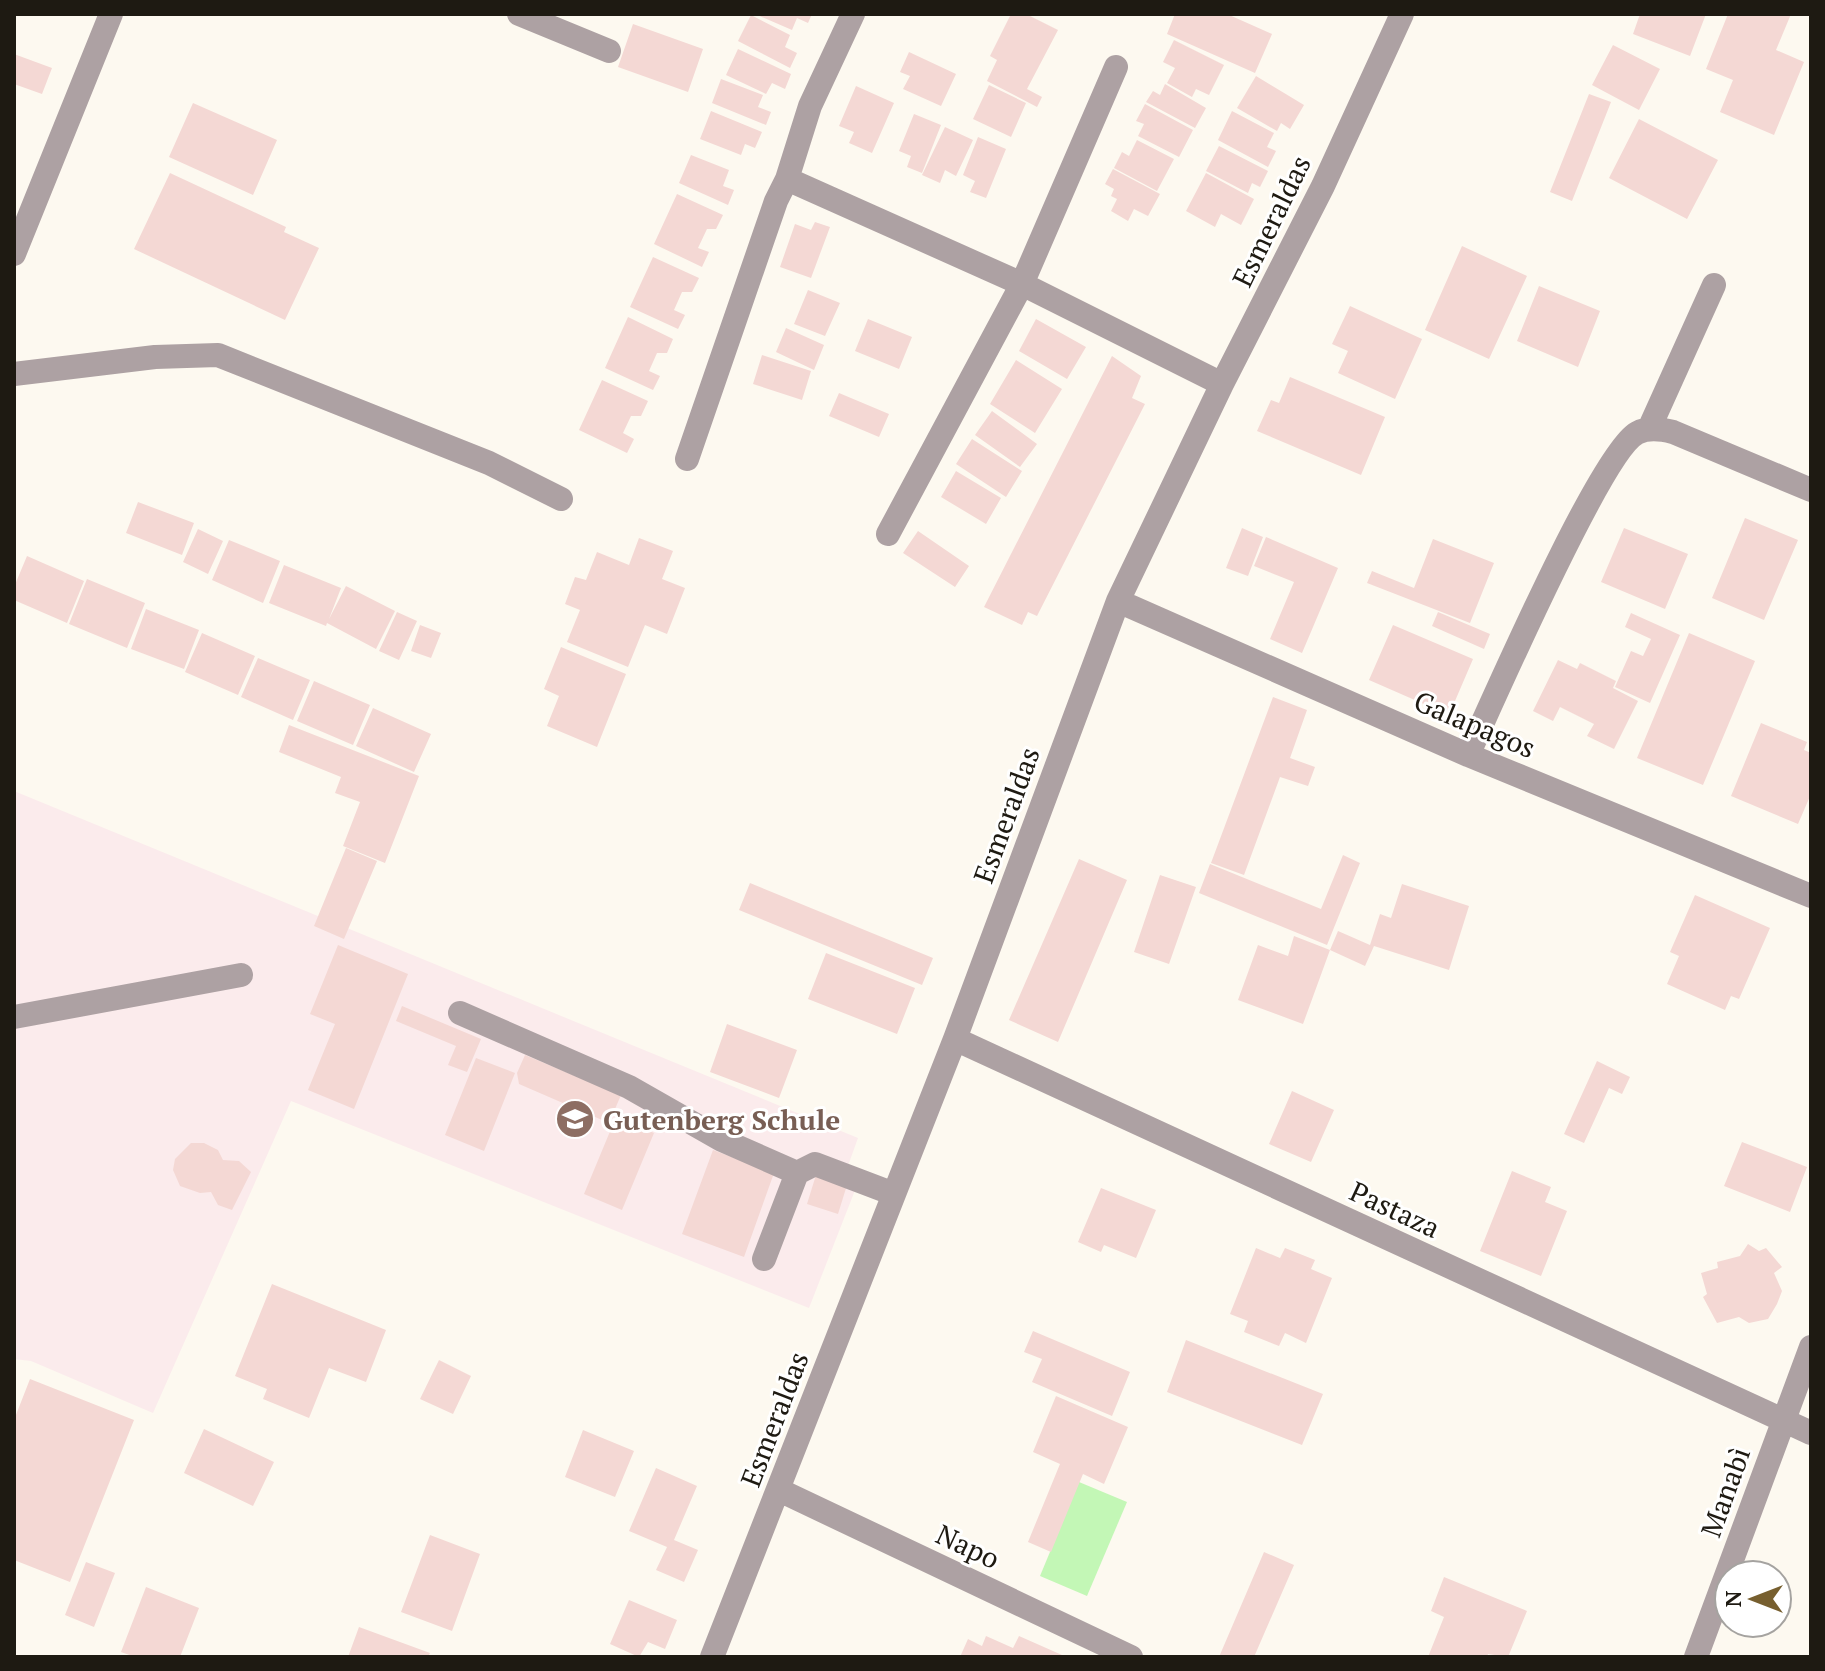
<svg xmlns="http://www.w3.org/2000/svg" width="1825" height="1671" viewBox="0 0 1825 1671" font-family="'PT Serif',serif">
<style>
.education{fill:#fbebec}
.green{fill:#c3f7b6}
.building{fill:#f4d8d4}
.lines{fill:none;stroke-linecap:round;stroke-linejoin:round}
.minor{stroke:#ada1a3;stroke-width:24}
.labels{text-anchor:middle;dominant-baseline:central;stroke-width:6;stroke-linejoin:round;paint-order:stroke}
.street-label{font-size:28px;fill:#1e1a12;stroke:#fff}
.education-label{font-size:28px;font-weight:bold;fill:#785e54;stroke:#fff;text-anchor:start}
</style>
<rect width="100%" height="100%" fill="#fdf9f0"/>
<path class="education" d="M14,791L858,1138L845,1174L859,1180L809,1308L291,1101L153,1413L31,1361L14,1359Z"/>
<path class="green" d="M1079,1482L1127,1502L1087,1596L1040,1576Z"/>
<path class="building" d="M755,14H812L808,23L797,18L792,30Z
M1011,14H1026L1058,30L1027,89L1042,97L1037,107L987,81L997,60L990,56Z
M1175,14H1227L1272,34L1255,73L1167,34Z
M1640,14H1706L1690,56L1633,34Z
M1728,14H1791L1776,50L1804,62L1774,135L1720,112L1733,80L1706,69Z
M751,15L790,35L785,47L797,53L790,68L738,41Z
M633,24L703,49L688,92L618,67Z
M1174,40L1224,65L1209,95L1196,89L1192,97L1167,83L1175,68L1163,62Z
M1613,45L1660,69L1639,110L1592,85Z
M738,49L791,74L785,89L772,83L766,94L726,75Z
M909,52L956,74L941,106L903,89L910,76L900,72Z
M14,54L52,68L42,94L14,84Z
M1256,76L1304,105L1290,129L1281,123L1277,131L1237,108Z
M721,79L763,95L758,107L771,112L766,125L712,103Z
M1165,84L1206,108L1195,128L1146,102L1153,91L1160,95Z
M989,85L1026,103L1011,137L973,119Z
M856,86L894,103L872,153L849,143L854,132L839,126Z
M1589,94L1611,102L1572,201L1550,192Z
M193,103L277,140L253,195L169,157Z
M1145,104L1193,130L1179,157L1138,136L1144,124L1136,121Z
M711,111L762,132L755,148L745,144L741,155L700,139Z
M1232,111L1274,133L1267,147L1276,151L1268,167L1218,140Z
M914,114L941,125L922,173L907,167L911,156L899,151Z
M1639,119L1718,160L1687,219L1609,178Z
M945,127L973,140L956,176L945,170L940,183L922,175Z
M978,137L1006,149L986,198L970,192L975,181L963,175Z
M1137,140L1174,159L1157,191L1114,168L1122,152L1129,156Z
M1219,146L1268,171L1260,187L1252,183L1248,193L1206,171Z
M691,155L729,170L723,186L734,190L728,205L679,183Z
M1113,169L1160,194L1148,216L1134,209L1128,221L1111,211L1117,199L1111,196L1114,189L1105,184Z
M170,173L286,227L284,232L319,248L285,320L134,249Z
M1206,173L1254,199L1241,225L1221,214L1215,227L1186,211Z
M677,194L723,215L716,229H707L698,248L709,252L702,267L654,244Z
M815,222L830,227L811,278L780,267L795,224L811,230Z
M1462,246L1527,276L1489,359L1425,330Z
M653,257L699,278L692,292H682L674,310L685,315L678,329L630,307Z
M1539,286L1600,311L1578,367L1517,341Z
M808,290L840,303L825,336L794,324Z
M1350,306L1422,339L1395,399L1338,373L1348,351L1332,344Z
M628,317L673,339L667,353H657L649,371L660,376L653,390L605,368Z
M868,319L912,337L899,369L855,351Z
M1036,319L1086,347L1067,379L1019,351Z
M786,328L824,345L814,370L776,352Z
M762,355L811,371L802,400L753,384Z
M1112,356L1141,376L1132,398L1145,404L1037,616L1028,612L1022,625L984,607Z
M1016,360L1062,389L1035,433L990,404Z
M1290,377L1385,417L1361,475L1257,431L1271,400L1279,403Z
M602,380L648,401L641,416H631L623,433L634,439L627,453L579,430Z
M839,393L889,414L879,437L829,416Z
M992,411L1037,444L1020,467L975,435Z
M972,439L1022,471L1006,497L956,464Z
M956,471L1001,498L986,524L941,497Z
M138,502L194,523L182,555L126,533Z
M1745,518L1798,540L1764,620L1712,598Z
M1242,528L1263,537L1248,576L1226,568Z
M1624,528L1688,554L1665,609L1601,582Z
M198,529L223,541L208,574L183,562Z
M918,531L969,566L955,587L903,553Z
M1266,537L1338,568L1302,653L1270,639L1294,582L1254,566Z
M639,538L673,551L662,579L685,588L667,634L645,625L628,667L567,642L580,610L565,604L575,577L586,580L597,552L629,565Z
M1433,539L1494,563L1470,623L1367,583L1372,571L1414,588Z
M229,540L280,561L263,603L212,580Z
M27,556L84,581L67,623L14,600V587Z
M284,565L341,588L329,619L346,586L395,611L376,649L327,623L326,626L269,603Z
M87,579L145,603L127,648L69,624Z
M146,609L199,630L184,669L131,649Z
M397,612L417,621L399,660L379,651Z
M1438,612L1490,634L1484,649L1432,626Z
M1631,613L1680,635L1650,703L1615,687L1631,651L1643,656L1651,639L1625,627Z
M420,625L441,633L431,658L411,651Z
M1393,625L1473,659L1449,715L1369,680Z
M202,633L255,656L238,695L185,672Z
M1689,633L1755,661L1703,785L1637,758Z
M561,647L626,674L597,747L547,726L559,696L544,689Z
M258,658L310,680L293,720L241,697Z
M1558,660L1577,669L1580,663L1616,681L1613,688L1638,701L1614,749L1587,736L1594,724L1560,707L1553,721L1533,711Z
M314,681L370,705L353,745L297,721Z
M1273,697L1307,710L1290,758L1315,767L1308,786L1280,777L1244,875L1211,863Z
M373,708L431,734L414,772L356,746Z
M1761,723L1807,742L1804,750L1811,753V794L1798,824L1731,796Z
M289,725L419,776L385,863L343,846L360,802L335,793L341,777L279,752Z
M346,848L377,861L344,939L314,926Z
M1343,855L1360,863L1327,945L1199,893L1210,864L1321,909Z
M1079,859L1127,880L1058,1042L1009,1020Z
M1160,875L1196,887L1169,964L1134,952Z
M750,883L933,958L922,985L739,910Z
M1402,884L1469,906L1449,970L1374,946L1365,966L1330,950L1338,931L1370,945L1380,914L1391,918Z
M1695,895L1770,928L1739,999L1731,996L1725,1010L1667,984L1679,956L1670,952Z
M1294,936L1330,950L1303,1024L1238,1000L1258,945L1288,956Z
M338,945L408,974L354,1109L308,1090L335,1024L310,1014Z
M826,953L915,988L897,1034L808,999Z
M402,1006L481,1039L467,1072L448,1065L456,1046L396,1021Z
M727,1024L797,1050L779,1098L710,1072Z
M525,1055L621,1095L609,1123L519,1084L517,1073Z
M476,1058L515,1073L484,1151L445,1135Z
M1597,1061L1630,1077L1622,1094L1609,1088L1584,1143L1564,1134Z
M1292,1091L1334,1110L1311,1162L1269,1144Z
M616,1117L654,1133L622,1210L584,1194Z
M1742,1142L1807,1167L1790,1212L1724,1186Z
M191,1143H204L218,1150L223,1160L239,1161L251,1172L232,1210L218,1205L211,1192L200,1193L180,1186L173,1170L175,1159Z
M713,1150L774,1173L744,1257L682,1234Z
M1512,1171L1551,1187L1545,1202L1567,1211L1541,1276L1480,1251Z
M816,1175L847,1185L838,1214L807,1204Z
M1101,1188L1156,1210L1136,1258L1104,1245L1101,1252L1078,1242Z
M1748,1244L1759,1251L1766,1248L1782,1267L1774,1273L1782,1291L1777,1304L1768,1319L1749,1323L1739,1317L1717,1323L1703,1297L1707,1294L1701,1273L1718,1268L1717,1262L1740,1256Z
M1256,1248L1280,1258L1285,1248L1315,1260L1311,1269L1332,1278L1306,1343L1285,1333L1279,1346L1244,1332L1248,1321L1230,1314Z
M272,1284L386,1330L366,1382L329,1368L309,1418L263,1399L267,1389L235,1376Z
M1033,1331L1130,1372L1112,1416L1032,1382L1042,1359L1024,1352Z
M1186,1340L1323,1394L1302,1445L1167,1392Z
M439,1360L471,1376L453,1414L420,1399Z
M30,1379L134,1420L70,1582L14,1560V1420Z
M1056,1396L1128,1427L1104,1484L1083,1474L1051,1552L1028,1542L1060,1464L1033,1452Z
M204,1429L274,1462L253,1506L184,1473Z
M583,1430L634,1451L615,1497L565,1477Z
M656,1468L697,1486L674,1540L698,1550L684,1582L656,1570L667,1547L629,1531Z
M430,1535L480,1554L452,1631L401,1612Z
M1264,1552L1294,1565L1254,1657H1219Z
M86,1562L115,1573L94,1627L65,1615Z
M1444,1577L1527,1611L1508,1657L1488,1654L1487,1657H1428L1444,1617L1431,1611Z
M146,1587L199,1608L180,1657H135L121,1652Z
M629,1600L677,1620L665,1649L648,1642L639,1657L610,1644Z
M359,1627L430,1653L428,1657H348Z
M986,1636L1013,1648L1019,1636L1062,1655L1061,1657H960L968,1639L982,1646Z"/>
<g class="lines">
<path class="minor" d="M519,14L609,51
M787,179L810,106L853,14
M14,254L111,14
M14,374L155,357L218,355L489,463L561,499
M1649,429L1714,285
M687,459L776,201L787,179L1022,284L1222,384
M888,534L1022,284L1116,67
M1118,601L1468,755L1811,896
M1468,755C1492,703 1601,452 1637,433C1648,427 1661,429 1673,432L1811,490
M460,1013L629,1087L722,1140L797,1173L815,1164L894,1194
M14,1017L241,975
M955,1039L1811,1433
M764,1259L797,1173
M779,1490L1131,1657
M712,1657L955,1039L1118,601L1222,384L1323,186L1402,14
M1696,1657L1811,1347"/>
</g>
<defs>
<g id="school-disc" transform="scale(2)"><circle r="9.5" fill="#8d6e63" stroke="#fff"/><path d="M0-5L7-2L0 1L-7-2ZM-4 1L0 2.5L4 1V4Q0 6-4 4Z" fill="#fff"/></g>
</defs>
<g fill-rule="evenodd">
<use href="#school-disc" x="575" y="1119"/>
</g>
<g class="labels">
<g class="street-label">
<text transform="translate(1271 221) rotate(-64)">Esmeraldas</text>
<text transform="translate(1475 724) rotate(23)">Galapagos</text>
<text transform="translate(1006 815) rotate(-70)">Esmeraldas</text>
<text transform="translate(1395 1209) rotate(25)">Pastaza</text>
<text transform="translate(774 1419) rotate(-69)">Esmeraldas</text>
<text transform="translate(1725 1492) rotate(-70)">Manabì</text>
<text transform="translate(968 1546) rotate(25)">Napo</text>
</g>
<g class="education-label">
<text x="603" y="1119">Gutenberg Schule</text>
</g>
</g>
<rect width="1825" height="1671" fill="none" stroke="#1e1a12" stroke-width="32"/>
<g transform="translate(1753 1599) rotate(270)"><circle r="38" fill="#ffffff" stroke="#a5a3a0" stroke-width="2"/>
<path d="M0-6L14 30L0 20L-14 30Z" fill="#775f2f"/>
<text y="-12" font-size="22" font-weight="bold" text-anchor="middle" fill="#1e1a12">N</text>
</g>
</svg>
